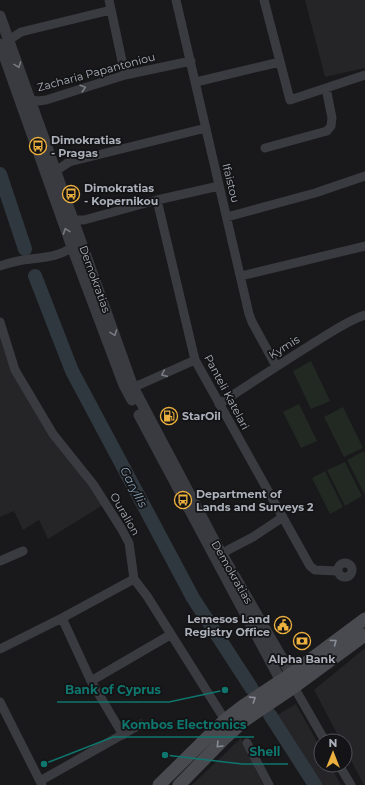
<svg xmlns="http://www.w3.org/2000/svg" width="365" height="785" viewBox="0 0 365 785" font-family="Montserrat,sans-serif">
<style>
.built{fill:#252528}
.green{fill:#212922}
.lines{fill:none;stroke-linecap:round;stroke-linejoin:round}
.river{stroke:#2f383e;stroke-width:14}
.minor{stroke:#3a3b40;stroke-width:9}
.tertiary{stroke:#3a3b40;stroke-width:11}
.secondary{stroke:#484a4f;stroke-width:13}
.oneway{stroke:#787b83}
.oneway2{stroke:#888c95}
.labels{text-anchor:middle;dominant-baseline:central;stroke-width:3.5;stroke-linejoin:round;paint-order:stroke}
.street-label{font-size:11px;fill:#abb0ba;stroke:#141416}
.poi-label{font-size:11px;font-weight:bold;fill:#abb0ba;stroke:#141416;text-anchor:start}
.water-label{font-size:12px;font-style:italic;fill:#849eb3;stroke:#141416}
.leader{fill:none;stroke:#0f766e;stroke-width:1.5}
.callout-dot{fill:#0f766e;stroke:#141416;stroke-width:1.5}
.callout-label{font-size:12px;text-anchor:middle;font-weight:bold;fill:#0f766e;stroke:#141416;stroke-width:3.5;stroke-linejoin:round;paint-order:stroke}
</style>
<rect width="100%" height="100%" fill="#19191b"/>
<path class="built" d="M305,0H365V68L325,77Z
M0,336L45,427L103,505L48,539L39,520L23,530L14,511L0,517Z
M365,648V785H364L345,749V741H341L314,690Z
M296,704L321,749V765H330L341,785H317L274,717Z
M241,738L263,785H192Z"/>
<path class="green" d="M311,361L330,401L311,409L293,371Z
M299,404L317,441L301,448L283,412Z
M343,407L363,448L344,457L324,417Z
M364,451L365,453V495L347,460Z
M345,462L362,496L345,506L327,470Z
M325,471L343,507L330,514L312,478Z"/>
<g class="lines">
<path class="river" d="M0,174L25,249
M35,276L72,371L193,598L252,689
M270,715L315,785"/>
<path class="minor" d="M109,0L125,75
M176,0L249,314L252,322L276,366
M264,0L290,100L365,75
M9,40L21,32L111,10
M196,82L280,62
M31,100L38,101L46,100L125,75L191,61
M265,148L327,131L331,126L332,118L326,88
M56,171L69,162L206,128
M157,200L195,360L310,566L315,570L338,571
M227,217L315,193L365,176
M74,220H84L157,200L219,186
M0,266C6,264 12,262 18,261C36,257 57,259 72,247
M241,276L365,246
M0,322L15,370L53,434L93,484L121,528L129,543L134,579L147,596L225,720
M128,386L139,385L195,360
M219,404C250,384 280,364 312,344C329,334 346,321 365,315
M218,558L228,550L253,537L283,517
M0,561L23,551
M338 570a7 7 0 1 1 14 0a7 7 0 1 1-14 0Z
M62,618L91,681L123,735
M0,649L62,618L134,579
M91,681L170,635
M294,687L325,741
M0,702L42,785
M247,743L269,785
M339,765L351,785
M40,781L141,724"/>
<path class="tertiary" d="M0,16L133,387L216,544L291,674L292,681
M0,44L72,247L124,385L132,400
M139,415L281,681L288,684"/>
<path class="secondary" d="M159,785L225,720L243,706L291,674L365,619
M179,785L224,739L245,720L294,687L365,635"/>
</g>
<defs><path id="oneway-chevron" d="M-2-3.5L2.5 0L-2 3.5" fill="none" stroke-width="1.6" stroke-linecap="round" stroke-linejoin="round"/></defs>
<g class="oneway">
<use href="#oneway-chevron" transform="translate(18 65) rotate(70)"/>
<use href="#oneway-chevron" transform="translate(83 88) rotate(-17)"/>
<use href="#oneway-chevron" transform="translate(66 231) rotate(-110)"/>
<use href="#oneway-chevron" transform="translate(114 333) rotate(70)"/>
<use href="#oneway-chevron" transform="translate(164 374) rotate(156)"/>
</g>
<g class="oneway2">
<use href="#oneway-chevron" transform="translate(334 642) rotate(-37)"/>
<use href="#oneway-chevron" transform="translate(253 699) rotate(-33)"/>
<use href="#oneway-chevron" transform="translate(219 745) rotate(135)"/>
</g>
<defs>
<g id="bus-ring" transform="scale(0.9)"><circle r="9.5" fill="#141416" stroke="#ecb03f" stroke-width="1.5"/><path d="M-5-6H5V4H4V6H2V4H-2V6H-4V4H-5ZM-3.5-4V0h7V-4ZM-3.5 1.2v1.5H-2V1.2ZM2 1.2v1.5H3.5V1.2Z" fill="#ecb03f"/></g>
<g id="fuel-ring" transform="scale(0.9)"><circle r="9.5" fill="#141416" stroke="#ecb03f" stroke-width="1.5"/><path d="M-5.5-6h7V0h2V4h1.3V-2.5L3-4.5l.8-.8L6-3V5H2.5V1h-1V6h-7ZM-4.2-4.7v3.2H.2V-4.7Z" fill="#ecb03f"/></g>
<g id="civic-ring" transform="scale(0.9)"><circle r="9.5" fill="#141416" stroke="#ecb03f" stroke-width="1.5"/><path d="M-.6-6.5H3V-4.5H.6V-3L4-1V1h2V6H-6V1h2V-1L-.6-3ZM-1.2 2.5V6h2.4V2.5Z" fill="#ecb03f"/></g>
<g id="bank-ring" transform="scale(0.9)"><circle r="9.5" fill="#141416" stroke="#ecb03f" stroke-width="1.5"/><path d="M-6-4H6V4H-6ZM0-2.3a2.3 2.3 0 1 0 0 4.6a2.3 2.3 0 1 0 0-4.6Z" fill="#ecb03f"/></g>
</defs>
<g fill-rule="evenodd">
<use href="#bus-ring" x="38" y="146"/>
<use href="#bus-ring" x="71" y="194"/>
<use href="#fuel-ring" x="169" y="416"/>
<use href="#bus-ring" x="183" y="500"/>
<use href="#civic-ring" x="283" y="625"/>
<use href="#bank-ring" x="302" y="641"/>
</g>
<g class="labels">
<g class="street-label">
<text transform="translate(96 72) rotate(-15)">Zacharia Papantoniou</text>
<text transform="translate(231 183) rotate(76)">Ifaistou</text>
<text transform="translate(95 279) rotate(70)">Demokratias</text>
<text transform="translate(284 347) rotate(-32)">Kymis</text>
<text transform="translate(227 392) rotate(62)">Panteli Katelari</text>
<text transform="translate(125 514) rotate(60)">Ouralion</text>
<text transform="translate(232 572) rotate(60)">Demokratias</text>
</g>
<g class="poi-label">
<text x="51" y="140">Dimokratias<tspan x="51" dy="13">- Pragas</tspan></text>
<text x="84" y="188">Dimokratias<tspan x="84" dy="13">- Kopernikou</tspan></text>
<text x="182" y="416">StarOil</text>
<text x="196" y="494">Department of<tspan x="196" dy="13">Lands and Surveys 2</tspan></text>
<text x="270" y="619" text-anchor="end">Lemesos Land<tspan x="270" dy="13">Registry Office</tspan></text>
<text x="302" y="659" text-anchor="middle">Alpha Bank</text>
</g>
<g class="water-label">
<text transform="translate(134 487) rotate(62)">Garyllis</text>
</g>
</g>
<path class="leader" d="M225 690L169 702H57M44 764L113 737H254M165 755L242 764H288"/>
<g class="callout-dot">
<circle cx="225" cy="690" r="4"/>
<circle cx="44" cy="764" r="4"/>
<circle cx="165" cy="755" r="4"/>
</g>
<g class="callout-label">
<text x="113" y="694">Bank of Cyprus</text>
<text x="184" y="729">Kombos Electronics</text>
<text x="265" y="756">Shell</text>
</g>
<g transform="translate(333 753)"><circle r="19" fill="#141416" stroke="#505258"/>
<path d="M0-3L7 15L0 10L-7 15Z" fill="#ecb03f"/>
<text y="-6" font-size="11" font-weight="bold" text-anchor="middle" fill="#abb0ba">N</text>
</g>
</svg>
